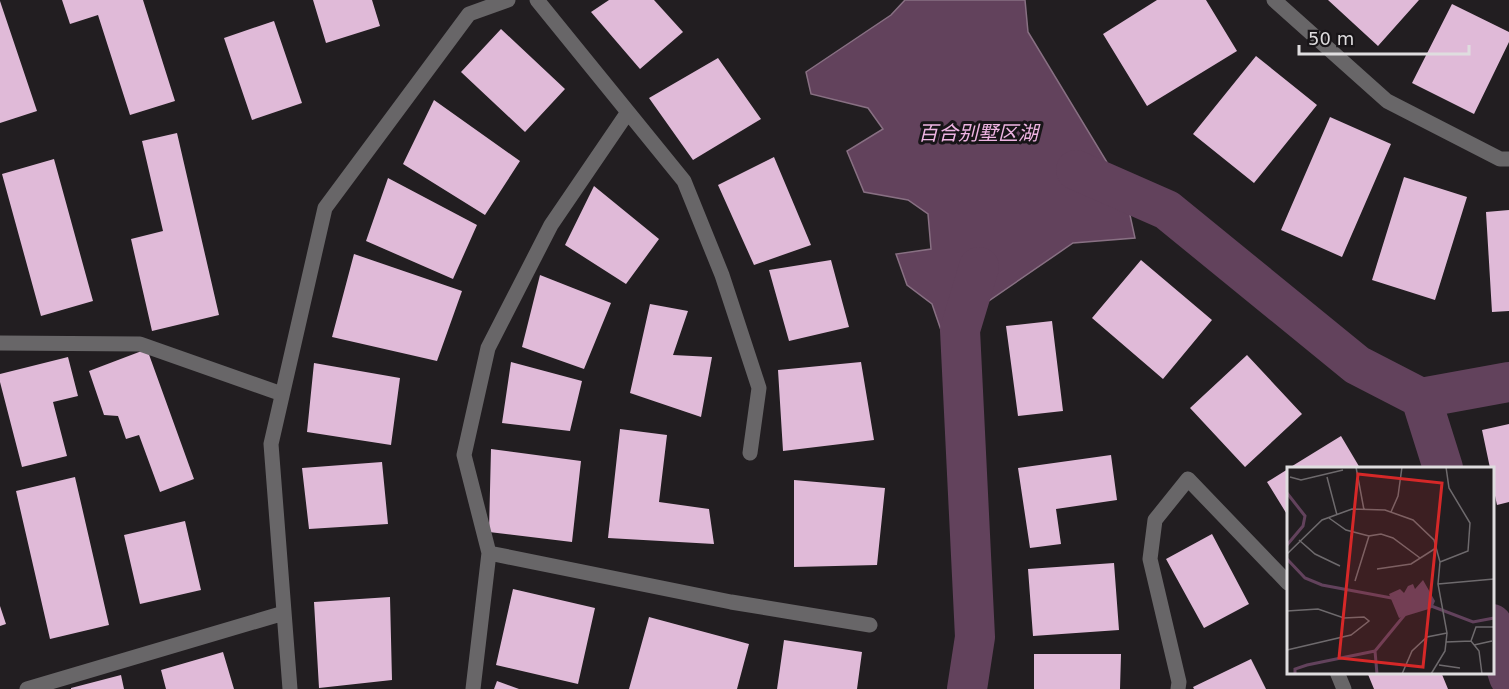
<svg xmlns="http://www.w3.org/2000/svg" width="1509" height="689" viewBox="0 0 1509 689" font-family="'DejaVu Sans','Noto Sans SC',sans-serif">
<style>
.water{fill:#62425c;stroke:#887083;stroke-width:1.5}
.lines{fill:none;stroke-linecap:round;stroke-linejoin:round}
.river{stroke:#62425c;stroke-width:40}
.building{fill:#e0bad8}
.minor{stroke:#686668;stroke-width:15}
.labels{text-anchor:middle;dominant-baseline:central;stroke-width:6;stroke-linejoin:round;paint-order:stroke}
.water-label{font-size:20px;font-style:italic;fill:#eeb4e2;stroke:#181518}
.inset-river{fill:none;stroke:#62425c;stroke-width:3}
.inset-road{fill:none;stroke:#6e6a6d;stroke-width:1.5}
.view{fill:#d62828;fill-opacity:0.15;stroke:#d62828;stroke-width:3}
.inset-edge{fill:none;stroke:#dfdddf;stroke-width:3}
</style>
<rect width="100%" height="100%" fill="#221e21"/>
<path class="water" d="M905,0H1025L1028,32L1125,192L1135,238L1073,243L942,333L932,304L907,285L896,254L931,249L928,214L908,200L864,192L847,151L883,129L868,108L811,94L806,72L891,15Z"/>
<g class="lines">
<path class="river" d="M1076,170L1167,210L1357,365L1421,398L1509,382
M1421,398L1443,468
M1492,624L1509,677
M967,689L975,637L960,330L979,267"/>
</g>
<path class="building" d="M62,0H143L175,101L130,115L98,15L70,24Z
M313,0H372L380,26L326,43Z
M609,0H654L683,32L640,69L591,12Z
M1157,0H1206L1237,51L1147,106L1103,34Z
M1328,0H1419L1378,46Z
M0,1L37,111L0,123Z
M1452,4L1509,32V42L1474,114L1412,83Z
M274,21L302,103L252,120L224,38Z
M501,29L565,89L525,132L461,72Z
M1256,56L1317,105L1254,183L1193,134Z
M718,58L761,119L693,160L649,98Z
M434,100L520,161L485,215L403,164Z
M1330,117L1391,144L1342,257L1281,230Z
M177,133L219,315L152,331L131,239L163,231L142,141Z
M774,157L811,245L754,265L718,185Z
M54,159L93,301L41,316L2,174Z
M1404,177L1467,197L1435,300L1372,280Z
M388,178L477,225L453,279L366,241Z
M594,186L659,239L626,284L565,245Z
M1509,210V311L1492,312L1486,212Z
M354,254L462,291L437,361L332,337Z
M831,260L849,327L789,341L769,270Z
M1141,260L1212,320L1163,379L1092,318Z
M540,275L611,303L584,369L522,347Z
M650,304L688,311L673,355L712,357L701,417L630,393Z
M1052,321L1063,411L1018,416L1006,326Z
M147,349L194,479L160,492L139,435L126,439L118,416L104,415L89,371Z
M1247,355L1302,414L1245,467L1190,408Z
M68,357L78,396L53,402L67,456L22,467L0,382V374Z
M511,362L582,381L570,431L502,423Z
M861,362L874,440L783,451L778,370Z
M314,363L400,378L391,445L307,432Z
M1509,424V502L1497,505L1492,482V468H1490L1482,430Z
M620,429L667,435L659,502L709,509L714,544L608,538Z
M1341,436L1360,468H1289Z
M491,449L581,461L572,542L489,532Z
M1111,455L1117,500L1056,509L1061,544L1030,548L1018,468Z
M382,462L388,524L309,529L302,468Z
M1288,469V516L1267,482Z
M75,477L109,625L50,639L16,491Z
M794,480L885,488L877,565L794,567Z
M185,521L201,590L140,604L124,535Z
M1212,534L1249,604L1204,628L1166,559Z
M1114,563L1119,630L1033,636L1028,569Z
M513,589L595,608L578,684L496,665Z
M390,597L392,680L319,688L314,602Z
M0,606L6,624L0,626Z
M649,617L749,644L737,689H629Z
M784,640L862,652L857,689H777Z
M223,652L234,689H166L161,670Z
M1034,654H1121L1120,689H1034Z
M1251,659L1266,689H1194L1193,687Z
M1367,672H1441L1448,689H1374Z
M121,675L124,689H71V688Z
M497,681L519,689H494Z"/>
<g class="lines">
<path class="minor" d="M537,0L684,181L722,275L759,388L750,453
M1274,0L1387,101L1500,159H1509
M628,112L551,225L488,348L464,455L489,553L731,602L870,625
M0,343L140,344L282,394
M1337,672L1344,689
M27,689L284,613
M290,689L271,444L325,208L469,14L508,0
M473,689L489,553
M1178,689L1179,682L1150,559L1155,520L1188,479L1288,583"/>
</g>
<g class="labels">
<g class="water-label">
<text x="978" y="133">百合别墅区湖</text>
</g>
</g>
<g transform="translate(1287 467)">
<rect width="207" height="207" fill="#221e21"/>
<path d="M136,113L148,134L145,141L112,151L102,127L113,122L117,126L121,119L126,117L128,122Z" fill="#62425c"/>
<path class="inset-river" d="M0,26L18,49L16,59L0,78M0,92L18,111L35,118L110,132M139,137L186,155L207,151M8,207V202L20,198L88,184M90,207L88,184L120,145"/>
<path class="inset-road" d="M69,0L77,43M3,10L14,13L56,3M40,10L50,48M104,45L111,29L115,0M42,51L59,63L82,69M12,73L28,87L53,99M0,87L35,53L65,42L98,43L126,53L147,73L153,95L151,117L160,166L158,184L144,207M153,95L181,84L183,56L162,21L159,0M90,102L124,97L149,81M68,114L82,69L94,67L106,71L133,91M151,117L207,112M0,144L31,142L57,151L77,150L82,154L64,168L0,183M184,174L189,160H206M159,175L184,174L192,184L195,207M187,178L205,174M152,198L173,201M115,207L125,184L140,170L160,166"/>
<path class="view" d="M71,7L155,16L136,200L52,191Z"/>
<rect width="207" height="207" class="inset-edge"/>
</g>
<path d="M1299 45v9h170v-9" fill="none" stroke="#dfdddf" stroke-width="3"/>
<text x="1308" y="45" font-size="18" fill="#dfdddf" stroke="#181518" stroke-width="4.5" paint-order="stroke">50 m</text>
</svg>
